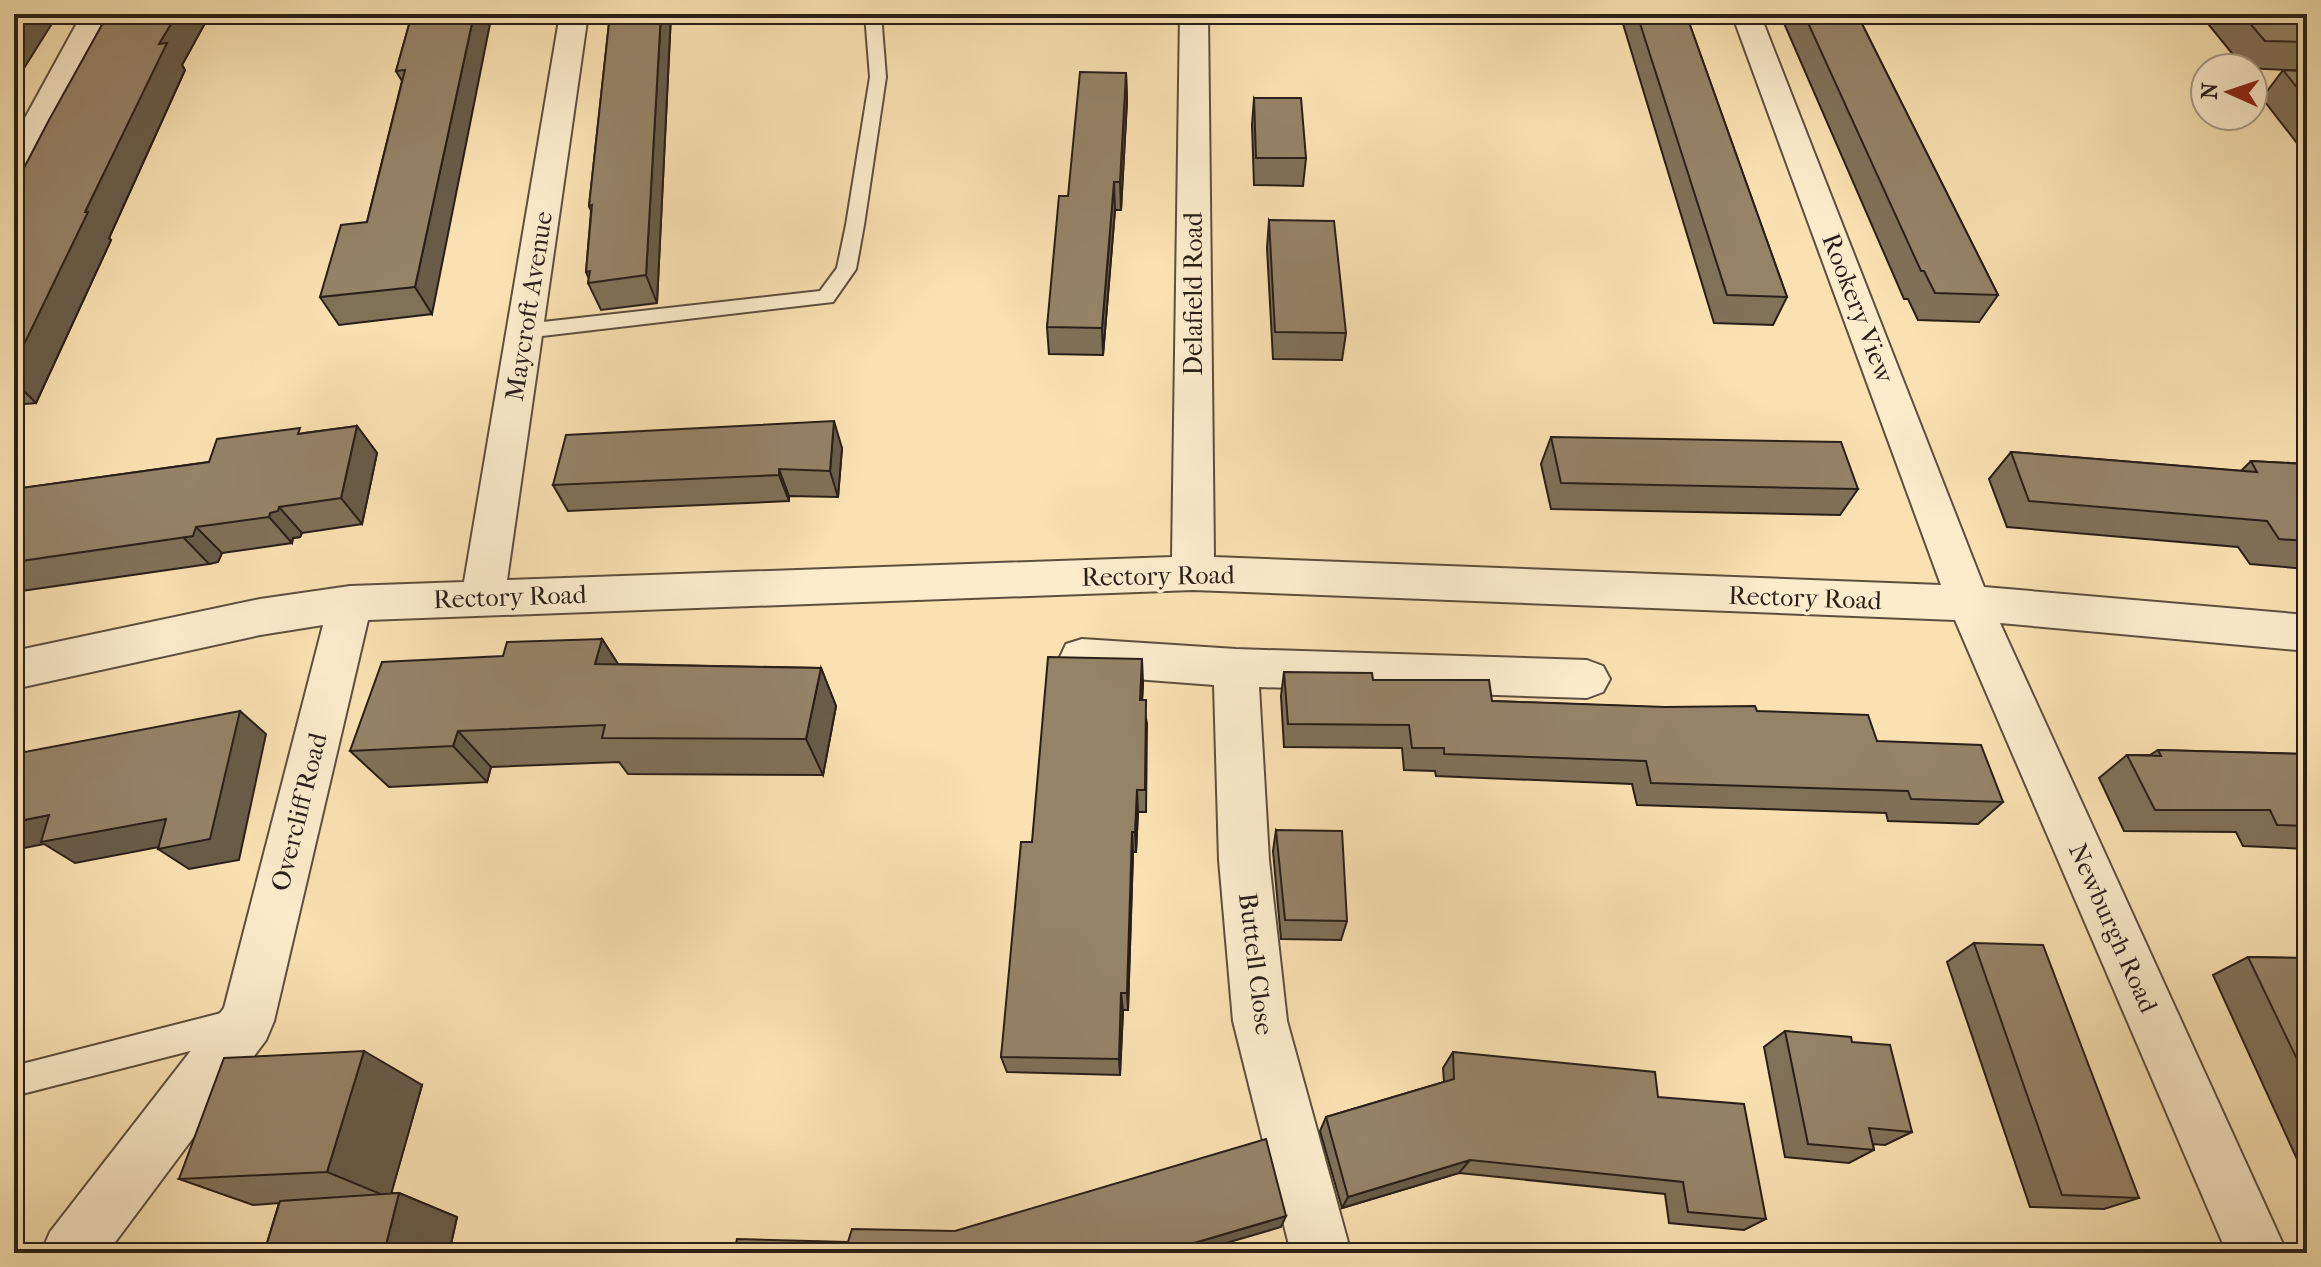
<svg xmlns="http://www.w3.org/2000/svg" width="2321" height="1267" viewBox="0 0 2321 1267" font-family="'IM FELL French Canon',serif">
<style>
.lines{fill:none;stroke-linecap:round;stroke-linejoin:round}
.service-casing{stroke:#5d4f3e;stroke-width:4}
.minor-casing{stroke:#5d4f3e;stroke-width:4}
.service{fill:#fbeccc;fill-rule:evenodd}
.minor{fill:#fbeccc;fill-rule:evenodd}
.wall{fill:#807159;stroke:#291e18;stroke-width:2}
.shaded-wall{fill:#685c49;stroke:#291e18;stroke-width:2}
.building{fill:#958368;stroke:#291e18;stroke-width:2}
.labels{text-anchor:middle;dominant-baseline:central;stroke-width:7;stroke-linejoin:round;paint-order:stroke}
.street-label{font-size:26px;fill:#291e18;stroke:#fbeccc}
</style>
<rect width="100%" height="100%" fill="#f9e1b1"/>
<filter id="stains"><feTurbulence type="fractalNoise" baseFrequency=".0025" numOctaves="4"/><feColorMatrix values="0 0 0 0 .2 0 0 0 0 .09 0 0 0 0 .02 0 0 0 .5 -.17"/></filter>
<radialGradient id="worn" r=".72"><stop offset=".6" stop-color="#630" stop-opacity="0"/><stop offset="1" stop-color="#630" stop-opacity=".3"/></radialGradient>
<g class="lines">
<g class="service-casing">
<path id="service" d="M865,14H881L886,77L864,225L856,269L833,302L525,338L518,336L515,331L525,324L820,291L837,268L846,225L870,77Z
M237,1009L247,1014L252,1024L247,1034L237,1039L14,1096V1066Z"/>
</g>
<g class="minor-casing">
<path id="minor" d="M82,14H110L30,168L26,175L14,178V138Z
M560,14H588L507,580L1172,557L1180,14H1208L1214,557L1941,585L1732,14H1760L1984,587L2307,615V651L2000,623L2287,1253H2227L1955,620L1193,590L368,620L274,1021L266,1040L107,1253H41L50,1232L224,1008L323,625L260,635L14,689V651L260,599L350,586L464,582Z
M1082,639L1236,649L1587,660L1603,666L1610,679L1603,692L1587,698L1259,687L1269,860L1287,1021L1351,1253H1291L1233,1021L1219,860L1214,685L1082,675L1066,670L1060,657L1066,644Z"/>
</g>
<use href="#service" class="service"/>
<use href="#minor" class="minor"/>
</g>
<path class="wall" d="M108,14H210L182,65L185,70L109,238L111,240L36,403L14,405V187Z
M412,14L432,314L339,325L320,297L367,222L402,81L396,71Z
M610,14H671L657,303L601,310L588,283L589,279L586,272L591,211L589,206Z
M1620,14H1686L1787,297L1773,325L1714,323Z
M1780,14H1857L1998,295L1979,322L1918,320L1908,299H1904Z
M2200,14H2307V71L2244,68Z
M2283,70L2307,71V156L2262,98Z
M1126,73L1127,101L1121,210H1115L1103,355L1049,354L1047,327L1068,196Z
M1254,98L1306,158L1303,186L1254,185L1252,125Z
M1269,220L1346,333L1342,360L1273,359L1267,248Z
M357,426L377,453L362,524L302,533L300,537L293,538L292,543L222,553L218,562L209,564L14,592V489L209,462L304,433Z
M1551,437L1858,489L1840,515L1551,509L1541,464Z
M842,448L838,497L789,496V501L568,511L553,485Z
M2011,452L2241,471L2251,461L2307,464V569L2250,564L2238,547L2007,527L1989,479Z
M602,639L618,664L821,668L836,706L823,775L628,774L619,762L491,767L487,782L389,787L350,751L503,656Z
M1284,672L1373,680L1492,701L1757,711L1877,741L2003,802L1978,824L1888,821L1886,813L1637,805L1632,784L1436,776L1435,771L1404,770L1402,748L1284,747L1281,696Z
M1143,683L1142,700L1147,723L1146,812H1138L1136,852H1133L1128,1010H1123L1120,1075L1007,1072L1001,1057L1032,842Z
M2158,750L2307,754V849L2243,846L2236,832L2124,831L2099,778L2127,755H2150Z
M1276,830L1347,921L1341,940L1281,939L1273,851Z
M1974,943L2139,1198L2104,1209L2030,1207L1947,962Z
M2248,957L2307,958V1181L2213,975Z
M1785,1031L1852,1042L1912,1132L1885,1145L1873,1144L1874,1150L1849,1163L1785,1157L1764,1047Z
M1453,1052L1658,1097L1766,1219L1744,1230L1669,1223L1665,1194L1459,1173L1342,1208L1320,1131L1326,1117L1444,1082L1443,1068Z
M422,1085L391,1193H399L457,1217L449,1253H264L279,1203L253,1205L179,1179Z"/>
<path class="shaded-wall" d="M20,14H58L14,84V23Z
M177,14H210L182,65L185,70L109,238L111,240L36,403L14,381V365L85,212L159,44Z
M474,14H492L432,314L415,287Z
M661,14H671L657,303L646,275Z
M1126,73L1127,101L1121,210L1120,182Z
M1114,182L1115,210L1103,355L1102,328Z
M834,421L842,448L838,497L830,471Z
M357,426L377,453L362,524L341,498Z
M779,469L789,496V501L779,475Z
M279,507L302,533L300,537L293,538L292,543L269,517L270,513Z
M196,527L222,553L218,562L209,564L184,538Z
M602,639L627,678L595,664Z
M1142,659L1143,683L1141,723L1140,700Z
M821,668L836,706L823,775L806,739Z
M240,711L266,734L239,860L189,869L158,849Z
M458,731L491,767L487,782L453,746Z
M1137,790L1138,812L1136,852L1135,832Z
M49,815L166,819L196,840L75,863L44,844L14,850V822Z
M1132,832L1133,852L1128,1010L1127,993Z
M1121,993L1123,1010L1120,1075L1119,1059Z
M364,1051L422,1085L390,1198L327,1172Z
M1470,1160L1459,1173L1342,1208L1348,1197Z
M399,1193L457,1217L449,1253H384Z
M1286,1216L1281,1227L1192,1253H1160Z"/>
<path class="building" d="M14,14H20L14,23Z
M108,14H177L159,44L167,43L85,212H88L14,365V187L49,120Z
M412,14H474L415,287L320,297L341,225L367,222L405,70L396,71Z
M610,14H661L646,275L588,283L590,271L586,272L592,205L589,206Z
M1637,14H1686L1787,297L1727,295Z
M1804,14H1857L1998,295L1935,293L1924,271H1921Z
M2242,14H2307V42L2265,41Z
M2283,70L2307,71V100Z
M1080,72L1126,73L1120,182H1114L1102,328L1047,327L1059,196H1068Z
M1254,98H1301L1306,158H1256Z
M1269,220L1334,221L1346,333L1275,332Z
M834,421L830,471L779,469V475L553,485L566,435Z
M357,426L341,498L279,507L278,511L270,513L269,517L196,527L193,536L14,562V489L209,462L217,439L300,428L298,434Z
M1551,437L1841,442L1858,489L1561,483Z
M2011,452L2257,472L2251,461L2307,464V541L2279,539L2267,521L2029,501Z
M602,639L595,664L821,668L806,739L602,738L605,725L458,731L453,746L350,751L382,662L503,656L507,642Z
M1048,657L1142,659L1140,700H1146L1145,790H1137L1135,832H1132L1127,993H1121L1119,1059L1001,1057L1021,842H1032Z
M1284,672L1372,673L1373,680H1489L1492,701L1665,707L1755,706L1757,711L1868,715L1877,741L1981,745L2003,802L1911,799L1908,791L1651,783L1646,761L1444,754V748H1412L1409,725L1288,724Z
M240,711L210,839L158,849L166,819L41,842L49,815L14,822V754Z
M2158,750L2307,754V826L2277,825L2270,810H2155L2127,755L2161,756Z
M1276,830L1342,831L1347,921L1285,920Z
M1974,943L2043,945L2139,1198L2062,1195Z
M2248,957L2307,958V1080Z
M1785,1031L1851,1037L1852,1042L1890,1045L1912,1132L1869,1128L1874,1150L1808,1144Z
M364,1051L327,1172L179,1179L224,1058Z
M1453,1052L1655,1072L1658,1097L1744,1104L1766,1219L1688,1212L1683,1182L1470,1160L1348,1197L1326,1117L1454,1079Z
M1266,1139L1286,1216L1160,1253H734L737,1239L848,1242L852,1229L955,1231Z
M399,1193L384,1253H264L280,1201Z"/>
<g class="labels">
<g class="street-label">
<text transform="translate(1193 294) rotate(-90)">Delafield Road</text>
<text transform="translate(529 306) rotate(-81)">Maycroft Avenue</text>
<text transform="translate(1858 308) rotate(69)">Rookery View</text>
<text transform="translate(1158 576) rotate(-1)">Rectory Road</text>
<text transform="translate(510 597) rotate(-2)">Rectory Road</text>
<text transform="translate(1805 598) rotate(2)">Rectory Road</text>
<text transform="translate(299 812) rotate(-76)">Overcliff Road</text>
<text transform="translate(2113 928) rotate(66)">Newburgh Road</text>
<text transform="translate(1256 964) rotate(83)">Buttell Close</text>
</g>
</g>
<rect width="2321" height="1267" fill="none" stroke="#f9e1b1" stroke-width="48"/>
<rect x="16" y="16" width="2289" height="1235" fill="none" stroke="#291e18" stroke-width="4"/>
<rect x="24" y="24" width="2273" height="1219" fill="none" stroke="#291e18" stroke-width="2"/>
<g transform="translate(2229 92) rotate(273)"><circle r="38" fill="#fbeccc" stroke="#a79a84" stroke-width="2"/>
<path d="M0-6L14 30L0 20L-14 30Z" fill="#8f2418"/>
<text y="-12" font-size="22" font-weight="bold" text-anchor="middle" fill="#291e18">N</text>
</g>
<rect width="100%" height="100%" filter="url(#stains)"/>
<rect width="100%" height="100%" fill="url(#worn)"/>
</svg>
